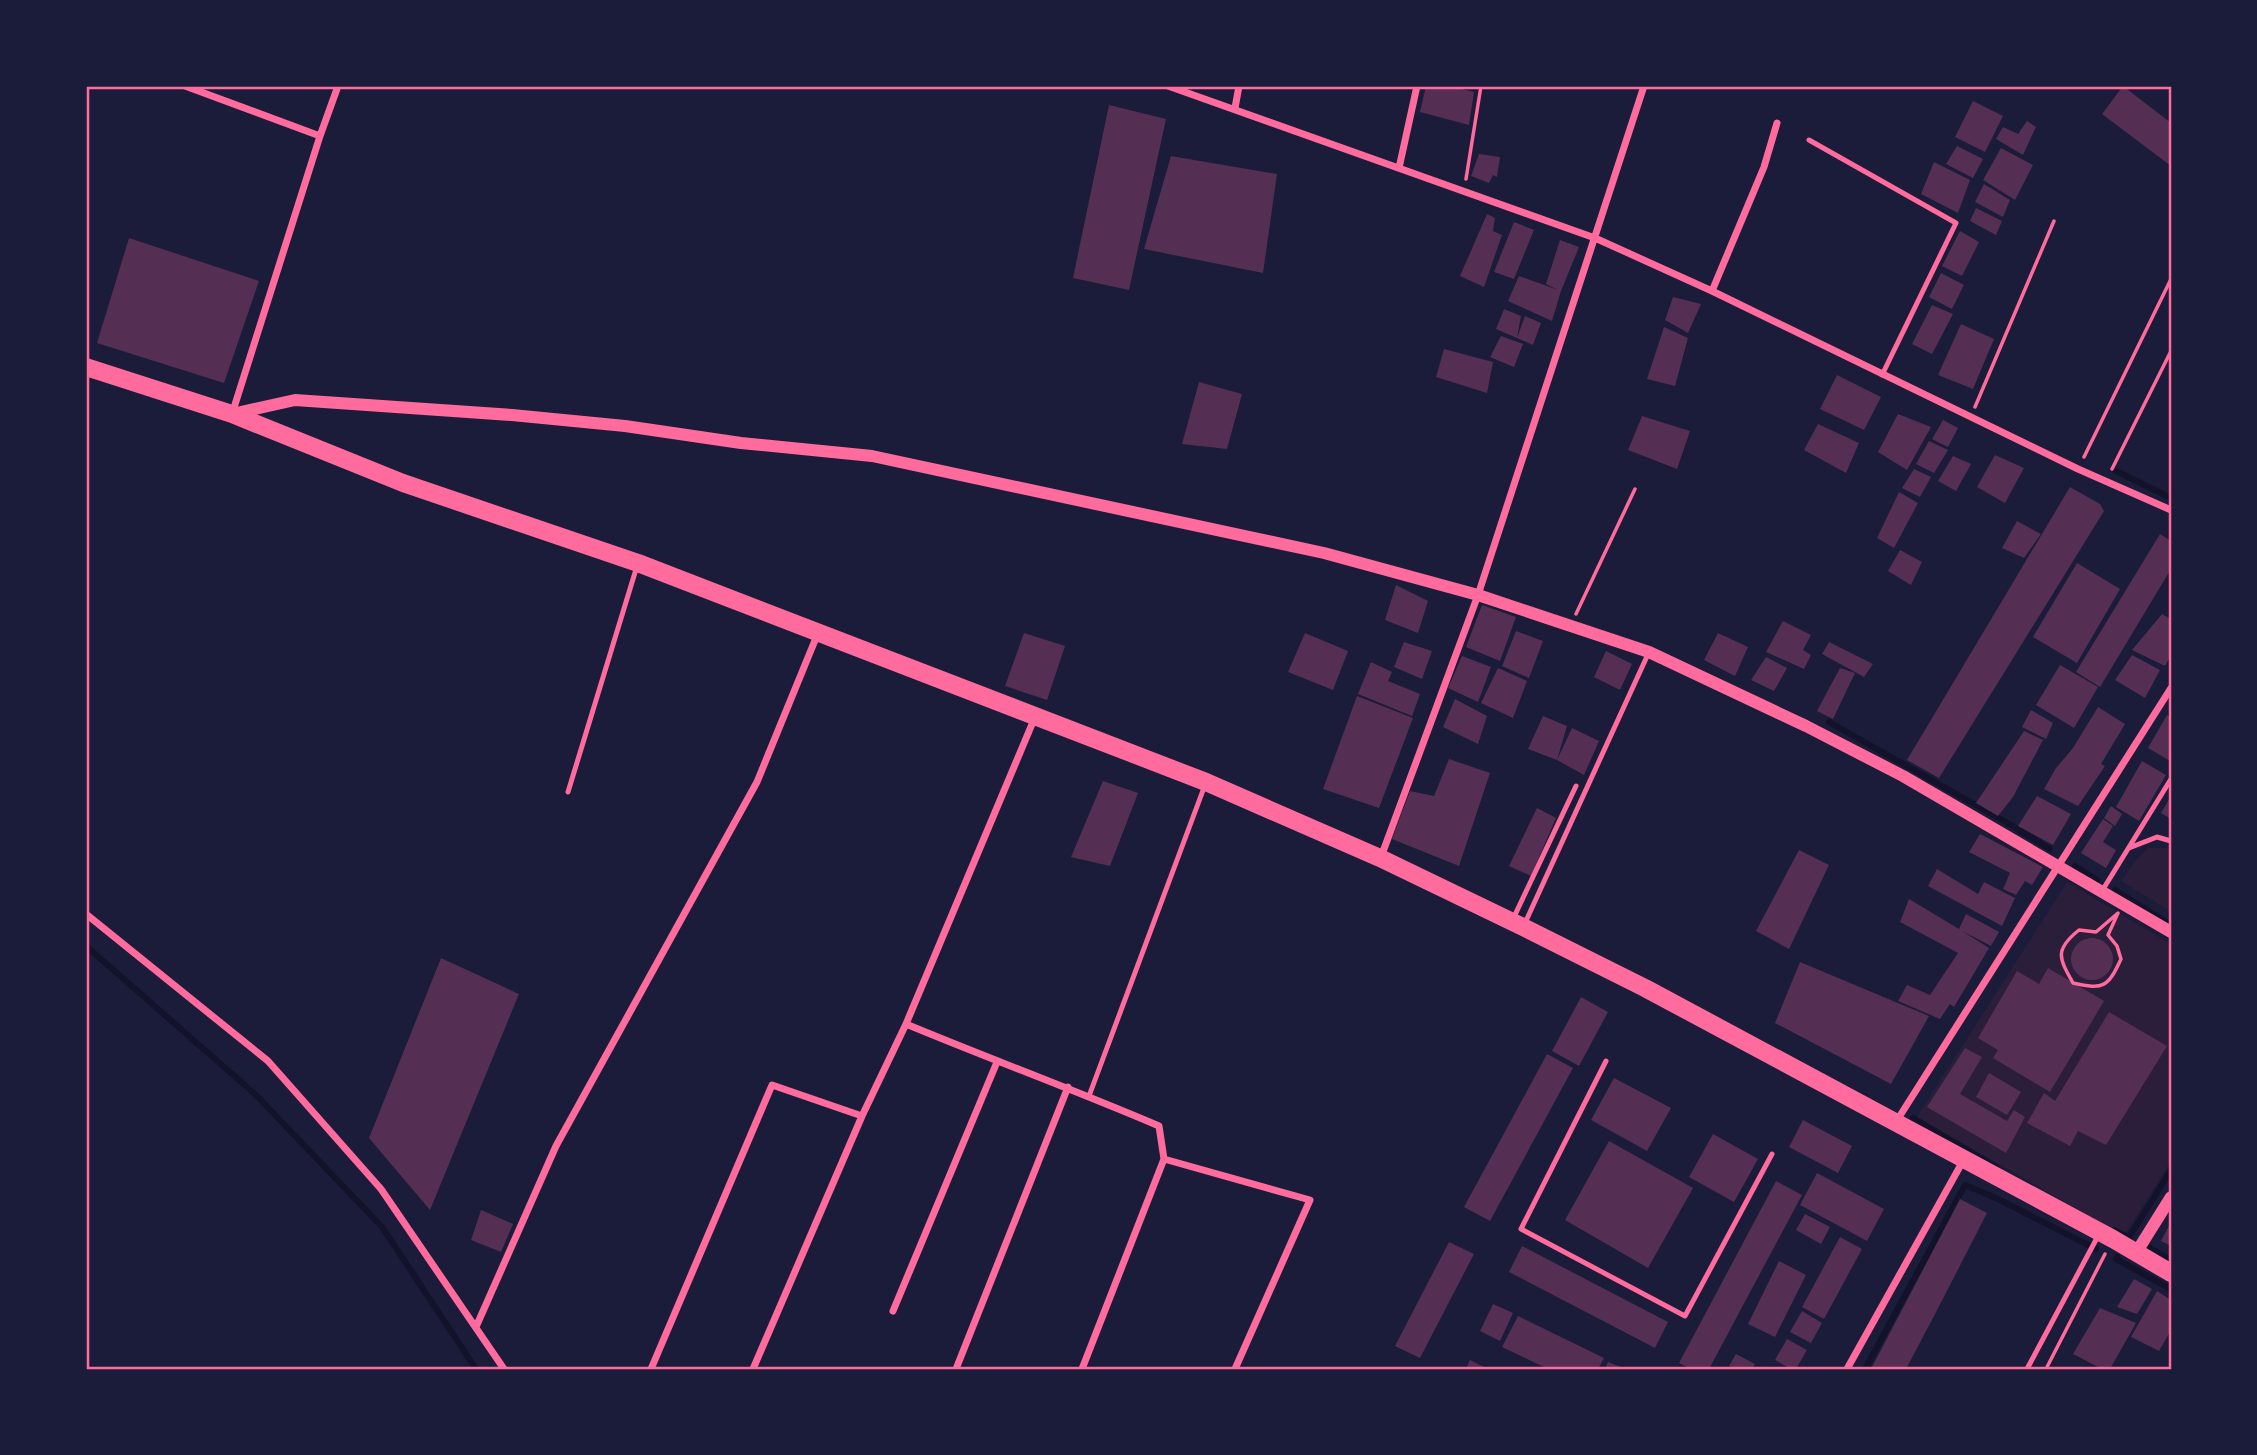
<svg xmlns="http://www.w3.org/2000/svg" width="2257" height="1455" viewBox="0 0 2257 1455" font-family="Montserrat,sans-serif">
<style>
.green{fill:#2a1e3b}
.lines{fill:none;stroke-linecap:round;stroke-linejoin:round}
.stream{stroke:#12122b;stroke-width:6}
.building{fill:#542f53}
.path{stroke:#ff6b9d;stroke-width:3.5}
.service{stroke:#ff6b9d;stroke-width:5}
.minor{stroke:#ff6b9d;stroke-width:7}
.tertiary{stroke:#ff6b9d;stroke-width:12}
.primary{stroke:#ff6b9d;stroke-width:18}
.neatline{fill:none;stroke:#ff6b9d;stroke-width:2.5}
</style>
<rect width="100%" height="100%" fill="#1b1b3a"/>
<path class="green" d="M2148,848H2171V912L2121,881L2135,861Z
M2067,882L2171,944V1161L2124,1236L1917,1117Z"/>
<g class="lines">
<path class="stream" d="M2116,471L2171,498
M1829,722L2006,822L2050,849
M2075,866L2097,880
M2115,890L2171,925
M86,946L256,1095L382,1227L476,1369
M1913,1118L1996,1167
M2114,1230L2130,1238
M2128,1239L2171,1170
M2150,1248L2171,1260
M2117,1257L2116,1259L2171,1289
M1865,1369L1965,1185L1996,1198L2096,1249"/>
</g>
<path class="building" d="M1426,86H1450L1474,92L1469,125L1420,112Z
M2123,86L2171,123V166L2102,114Z
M1973,101L2003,116L1985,152L1955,137Z
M1109,105L1166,119L1129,290L1073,278Z
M2027,121L2036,127L2023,155L1996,139L2003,127L2018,134Z
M1957,146L1983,159L1973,178L1946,164Z
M2001,148L2033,165L2015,200L1983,180Z
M1479,154L1500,157L1497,177L1493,175L1489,183L1471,176Z
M1171,156L1277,174L1263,273L1144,249Z
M1934,162L1970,180L1958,213L1921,194Z
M1984,184L2010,200L2003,217L1975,202Z
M1976,208L2002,221L1996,235L1970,221Z
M1487,214L1495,218L1493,231L1502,235L1484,287L1460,276Z
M1514,222L1534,230L1514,279L1494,272Z
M1960,231L1979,242L1962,276L1942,266Z
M129,238L259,281L224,383L97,343Z
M1560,240L1579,247L1561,291L1552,321L1508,301L1519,276L1558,290L1546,284Z
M1941,273L1964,285L1952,309L1929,297Z
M1673,297L1701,304L1688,333L1665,320Z
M1932,305L1953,314L1932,354L1912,344Z
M1504,309L1521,316L1517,338L1496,329Z
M1525,316L1541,323L1533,345L1517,338Z
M1961,324L1994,339L1973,389L1938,375Z
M1664,327L1688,338L1675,386L1647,379Z
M1501,336L1523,344L1514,367L1490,357Z
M1444,349L1493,362L1487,393L1436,377Z
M1837,375L1881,397L1864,430L1820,409Z
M1199,382L1242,394L1227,449L1182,444Z
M1898,414L1931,427L1907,470L1878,452Z
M1642,416L1690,431L1677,469L1628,450Z
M1943,420L1958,428L1948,447L1932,439Z
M1818,424L1859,443L1846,473L1804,450Z
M1929,441L1948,450L1934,473L1916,464Z
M1995,455L2024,468L2005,503L1977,487Z
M1953,456L1971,464L1956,491L1938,481Z
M1914,469L1931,477L1920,497L1902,488Z
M2070,487L2100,504L2104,511L1939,778L1907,760Z
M1899,492L1918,503L1894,548L1877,538Z
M2017,521L2041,534L2024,558L2002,548Z
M2160,534L2171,541V569L2100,687L2076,672Z
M1900,550L1922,562L1911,585L1888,571Z
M2077,563L2120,589L2077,663L2033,637Z
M1396,585L1428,601L1418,633L1385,620Z
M1482,605L1516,617L1500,661L1466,647Z
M2162,614L2171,619V655L2165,666L2132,650Z
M1783,621L1811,635L1803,650L1811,655L1804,669L1766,652Z
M1516,631L1543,641L1529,678L1502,666Z
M1024,633L1065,646L1047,700L1005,686Z
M1305,633L1348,651L1333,690L1288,672Z
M1718,633L1748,647L1735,676L1704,660Z
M1404,642L1432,651L1422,679L1394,667Z
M1829,642L1873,664L1864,677L1822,654Z
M1606,651L1632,664L1620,690L1594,677Z
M2132,655L2160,670L2145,698L2115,680Z
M1462,656L1491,667L1478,702L1448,688Z
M1766,657L1787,668L1774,691L1751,680Z
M1371,662L1392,672L1388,681L1420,694L1412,716L1358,694Z
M2060,665L2098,687L2074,728L2036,705Z
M1498,668L1527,681L1513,718L1481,703Z
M1840,668L1855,673L1833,719L1817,711Z
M1357,696L1413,718L1379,808L1323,789Z
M1455,699L1487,716L1478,744L1443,727Z
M2098,707L2125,724L2101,764L2105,766L2078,806L2044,789L2056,768L2073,748Z
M2031,710L2053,723L2046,739L2022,727Z
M2167,715L2171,717L2170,761L2148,748Z
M1543,716L1567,726L1557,760L1528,749Z
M1572,728L1599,741L1584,775L1557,760Z
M2024,731L2043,740L2013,797L1998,816L1976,803Z
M1449,759L1490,773L1459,866L1392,839L1410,791L1434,796Z
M2142,761L2166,775L2139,821L2116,807Z
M1103,781L1138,793L1110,866L1071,857Z
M2037,796L2071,814L2053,845L2018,826Z
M2171,796V819L2161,813Z
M2111,806L2122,814L2115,826L2104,818Z
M1537,808L1556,818L1531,876L1509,866Z
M2103,819L2113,826L2103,842L2116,850L2106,868L2081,853Z
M1980,834L2043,867L2032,885L2025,881L2016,895L2003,889L2010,873L1969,852Z
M1799,850L1829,865L1789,949L1756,931Z
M1937,869L1978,894L1984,882L2015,898L2002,926L1928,886Z
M1909,899L1959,929L1966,914L1999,932L1991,946L1962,931L1989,948L1954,1007L1950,1004L1940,1019L1898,1001L1907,985L1930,995L1958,953L1900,922Z
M2071 959a21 21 0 1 1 42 0a21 21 0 1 1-42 0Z
M441,958L519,994L430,1210L369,1138Z
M1800,962L1929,1016L1891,1084L1775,1023Z
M2048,968L2104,1001L2050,1092L1993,1058L1998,1050L1978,1038L2017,971L2039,984Z
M1581,997L1608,1012L1579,1066L1552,1051Z
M2109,1012L2167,1046L2106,1145L2078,1131L2070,1146L2027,1123L2044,1093L2055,1101Z
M1965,1048L1982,1057L1960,1094L2007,1121L2014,1110L2025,1117L2006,1153L1927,1107Z
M1547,1054L1573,1068L1490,1221L1464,1207Z
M1989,1073L2021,1092L2007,1115L1976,1097Z
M1614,1078L1671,1108L1647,1151L1591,1120Z
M1803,1120L1852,1146L1838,1173L1789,1147Z
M1713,1134L1758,1159L1734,1202L1689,1177Z
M1609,1141L1693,1188L1648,1268L1565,1220Z
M1817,1173L1884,1209L1867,1241L1800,1205Z
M1776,1181L1802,1195L1709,1369H1691L1679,1363Z
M1960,1199L1987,1213L1934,1316L1906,1369H1871Z
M481,1210L513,1224L501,1252L471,1240Z
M1805,1214L1830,1227L1821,1244L1796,1230Z
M2171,1222V1246L2161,1241Z
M1840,1237L1862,1249L1824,1319L1802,1307Z
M1449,1242L1474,1254L1420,1358L1395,1346Z
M1522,1246L1668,1322L1655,1348L1509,1272Z
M1779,1261L1806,1275L1775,1337L1748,1324Z
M2134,1279L2152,1289L2137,1314L2117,1307Z
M2157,1291L2171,1300V1330L2159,1351L2131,1337Z
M1493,1304L1513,1313L1500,1341L1480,1331Z
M2100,1308L2136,1323L2110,1369H2102L2073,1354Z
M1802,1311L1822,1323L1811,1343L1790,1332Z
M1518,1316L1604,1358L1598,1369H1548L1502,1347Z
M1787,1339L1807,1350L1796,1369H1791L1775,1360Z
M1736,1354L1755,1364L1752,1369H1736L1729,1366Z
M1470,1360L1488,1369H1466Z
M1608,1362L1626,1369H1605Z"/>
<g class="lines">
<path class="path" d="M1466,179L1481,86
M1975,407L2054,221
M2084,457L2171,279
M2112,469L2171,351
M1576,614L1635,489
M2118,913L2108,935L2117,946L2121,959C2108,987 2104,990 2073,983C2059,958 2054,950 2079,930L2096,932Z
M2046,1369L2105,1254"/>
<path class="service" d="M1809,140L1956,223L1882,375
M568,792L637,566
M2129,848L2157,837L2171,841
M2102,891L2171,779
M1513,919L1576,786
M1525,923L1649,652
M1606,1061L1521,1229L1685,1316L1772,1154
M1089,1096L1205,785
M2027,1369L2098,1236"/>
<path class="minor" d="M185,86L320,136
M1168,86L1595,238L1712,291L2078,469L2171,510
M1235,108L1239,86
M1399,168L1417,86
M1712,291L1764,167L1777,123
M232,414L320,136L338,86
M1381,857L1478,595L1644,86
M86,914L268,1061L381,1189L504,1369
M906,1024C990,1059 1075,1090 1159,1126L1164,1159L1310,1200L1235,1369
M1896,1122L2171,688
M893,1311L997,1062
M476,1327L556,1146L757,782L818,633
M651,1369L772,1085L862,1116
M753,1369L862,1116L906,1024L1035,717
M956,1369L1068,1087
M1082,1369L1164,1159
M1847,1369L1963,1161"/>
<path class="tertiary" d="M232,414L295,400L512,415L625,426L741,443L872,456L1324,553L1478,595L1649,652L1806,726L1903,776L2171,932
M2136,1253L2171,1197"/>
<path class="primary" d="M86,367L232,414L403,483L638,563L1206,782L1380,858L1523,927L1645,988L2113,1239L2171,1273"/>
</g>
<rect width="2257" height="1455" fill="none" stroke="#1b1b3a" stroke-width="175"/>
<rect x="88" y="88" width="2082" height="1280" class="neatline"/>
</svg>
